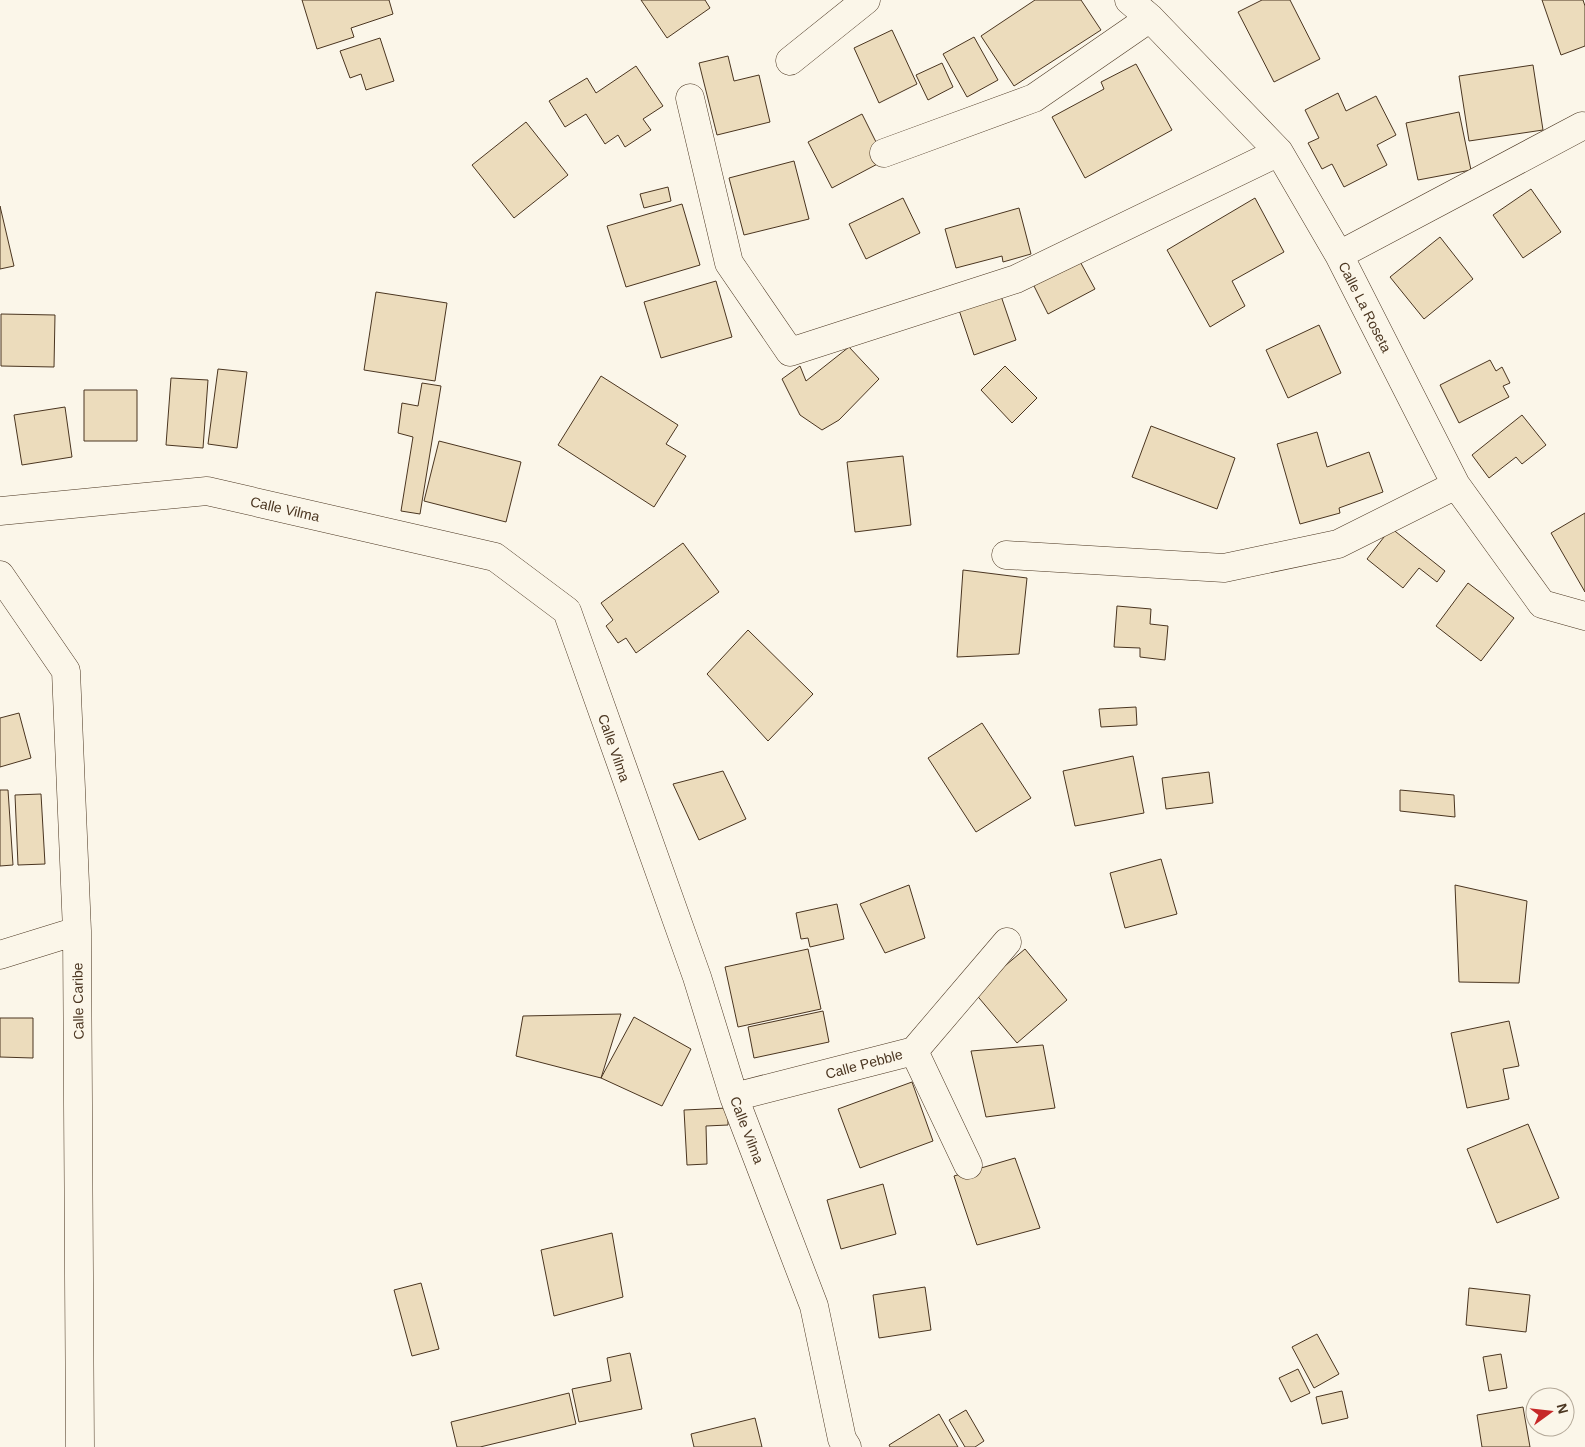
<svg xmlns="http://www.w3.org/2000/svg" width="1585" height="1447" viewBox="0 0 1585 1447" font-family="Arial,sans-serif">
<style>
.building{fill:#ecdcbc;stroke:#4a3520}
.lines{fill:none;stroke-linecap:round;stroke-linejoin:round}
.minor-casing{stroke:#4a3520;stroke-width:29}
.minor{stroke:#fbf6e9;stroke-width:28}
.labels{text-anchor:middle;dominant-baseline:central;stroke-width:4;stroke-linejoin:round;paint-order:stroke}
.street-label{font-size:14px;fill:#4a3520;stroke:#fbf6e9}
</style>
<rect width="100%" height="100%" fill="#fbf6e9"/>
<path class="building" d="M302,0H389L393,14L351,28L354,37L317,49Z
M641,0H705L710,8L667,38Z
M1035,0H1081L1101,30L1014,86L981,36Z
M1262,0H1290L1320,59L1274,82L1238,12Z
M1542,0H1583L1585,6V46L1561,55Z
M892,30L917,84L879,103L854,48Z
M974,37L998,80L967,97L943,54Z
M380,38L394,81L366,90L361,74L350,78L340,51Z
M728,56L734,81L759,75L770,122L717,135L699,63Z
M942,63L953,87L928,100L916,75Z
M1136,64L1172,130L1085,178L1052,117L1104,89L1101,82Z
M1533,65L1543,130L1469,141L1459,76Z
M636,66L663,106L643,119L651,130L625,147L618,135L605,144L586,114L565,127L549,101L587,78L596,93Z
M1338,93L1346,111L1376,96L1396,135L1377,145L1387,165L1344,187L1332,164L1322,169L1308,143L1319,138L1305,110Z
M1459,112L1471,170L1418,180L1406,123Z
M862,114L885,160L832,188L808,142Z
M526,122L568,175L514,218L472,165Z
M794,161L809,219L744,235L729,178Z
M668,187L671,201L644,208L640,194Z
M1531,189L1561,232L1523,258L1493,215Z
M903,198L920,233L866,259L849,224Z
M1255,198L1284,252L1232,281L1245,306L1210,327L1167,250Z
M682,204L700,265L626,287L607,226Z
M0,206L14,266L0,269Z
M1019,208L1031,254L1003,262L1002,256L956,268L945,229Z
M1440,237L1473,279L1424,319L1390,277Z
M1077,256L1095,289L1048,314L1031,280Z
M716,281L732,337L661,358L644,302Z
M376,292L447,303L435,381L364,370Z
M1000,293L1016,340L974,355L958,307Z
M1,314L55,315L54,367L1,366Z
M1319,325L1341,373L1288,398L1266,350Z
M849,347L879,379L839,420L822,430L800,415L782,379L800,366L806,381Z
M1490,360L1496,371L1502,367L1510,383L1503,386L1509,397L1459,423L1440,385Z
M1005,366L1037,398L1012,423L981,390Z
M218,369L247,372L237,448L208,444Z
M601,376L678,425L666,444L686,456L654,507L558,445Z
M171,378L208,380L203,448L166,445Z
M422,383L441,386L420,514L401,511L413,437L398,433L402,403L418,406Z
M84,390H137V441H84Z
M65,407L72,457L22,465L14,415Z
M1522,415L1546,445L1522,464L1516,457L1489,478L1472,455Z
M1151,426L1235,458L1217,509L1132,477Z
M1317,432L1327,467L1369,452L1383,492L1339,508L1340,513L1300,524L1277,444Z
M439,441L521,462L506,522L424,501Z
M903,456L911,525L855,532L847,462Z
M1585,513V592L1551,533Z
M1391,528L1445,571L1437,582L1419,568L1403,588L1367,559Z
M683,543L719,592L636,653L626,638L618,643L606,626L613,620L601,603Z
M963,570L1027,578L1019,654L957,657Z
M1468,583L1514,618L1481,661L1436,626Z
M1117,606L1151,609L1150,624L1168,626L1165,660L1140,657V648L1114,647Z
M748,630L813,694L768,741L707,674Z
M1136,707L1137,725L1101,727L1099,709Z
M19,713L31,758L0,767V718Z
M982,723L1031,798L976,832L928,758Z
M1133,756L1144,813L1075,826L1063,771Z
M723,771L746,819L699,840L673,784Z
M1209,772L1213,803L1166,809L1162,778Z
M0,790H8L13,865L0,866Z
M1400,790L1454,795L1455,817L1400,811Z
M41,794L45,864L18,865L15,795Z
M1161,859L1177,914L1125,928L1110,873Z
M909,885L925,938L885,953L860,904Z
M1455,885L1527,901L1519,983L1459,982Z
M837,904L844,939L810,947L808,938L801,939L796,913Z
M808,949L821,1009L738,1027L725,967Z
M1025,949L1067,1000L1017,1043L974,992Z
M823,1011L829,1042L754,1058L748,1027Z
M621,1014L601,1078L516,1056L523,1016Z
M634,1017L691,1049L662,1106L601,1078Z
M0,1018H33V1058L0,1057Z
M1509,1021L1519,1066L1503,1069L1509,1099L1467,1108L1451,1033Z
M1043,1045L1055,1108L986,1117L971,1051Z
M912,1082L933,1141L860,1168L838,1109Z
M728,1108V1125L706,1126L707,1164L687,1165L684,1110Z
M1528,1124L1559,1198L1497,1223L1467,1149Z
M1015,1158L1040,1228L977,1245L954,1176Z
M883,1184L896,1234L841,1249L827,1200Z
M612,1233L623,1297L554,1316L541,1250Z
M421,1283L439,1349L412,1356L394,1290Z
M925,1287L931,1330L879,1338L873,1295Z
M1469,1288L1530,1295L1526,1332L1466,1325Z
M1317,1334L1339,1374L1314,1388L1292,1347Z
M630,1353L642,1409L579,1422L572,1389L611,1381L607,1358Z
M1501,1354L1507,1388L1489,1391L1483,1357Z
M1298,1369L1310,1393L1291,1402L1279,1378Z
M1342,1391L1348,1418L1322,1424L1316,1397Z
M569,1393L576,1424L480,1447H457L451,1422Z
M1523,1407L1530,1447H1482L1477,1415Z
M966,1410L984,1441L975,1447H965L949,1420Z
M939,1414L958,1447H890L889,1445Z
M755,1418L762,1447H694L691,1434Z"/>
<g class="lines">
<g class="minor-casing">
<path id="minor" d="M1129,0L1150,18L1279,152L1339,255L1456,485L1542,604L1585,616
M790,61L866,0
M690,98L729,263L790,352L1016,279L1279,152
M884,153L1034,98L1150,18
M1339,255L1582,126
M0,511L207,491L495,557L567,611L697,977L734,1097L814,1306L842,1439L847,1447
M1006,555L1224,568L1338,544L1456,485
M0,575L66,671L77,931L80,1447
M0,955L77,931
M914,1051L968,1165
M734,1097L914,1051L1007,942"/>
</g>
<use href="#minor" class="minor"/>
</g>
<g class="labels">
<g class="street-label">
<text transform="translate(1365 307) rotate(63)">Calle La Roseta</text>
<text transform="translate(285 509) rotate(13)">Calle Vilma</text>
<text transform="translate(614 748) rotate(71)">Calle Vilma</text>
<text transform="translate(78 1001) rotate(-91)">Calle Caribe</text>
<text transform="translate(864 1064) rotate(-15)">Calle Pebble</text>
<text transform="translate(747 1130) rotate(69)">Calle Vilma</text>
</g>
</g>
<g transform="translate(1550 1412) rotate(75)"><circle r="24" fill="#fbf6e9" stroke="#b4a999"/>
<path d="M0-4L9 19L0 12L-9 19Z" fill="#c62828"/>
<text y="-8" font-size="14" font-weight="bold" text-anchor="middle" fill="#4a3520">N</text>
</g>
</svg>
